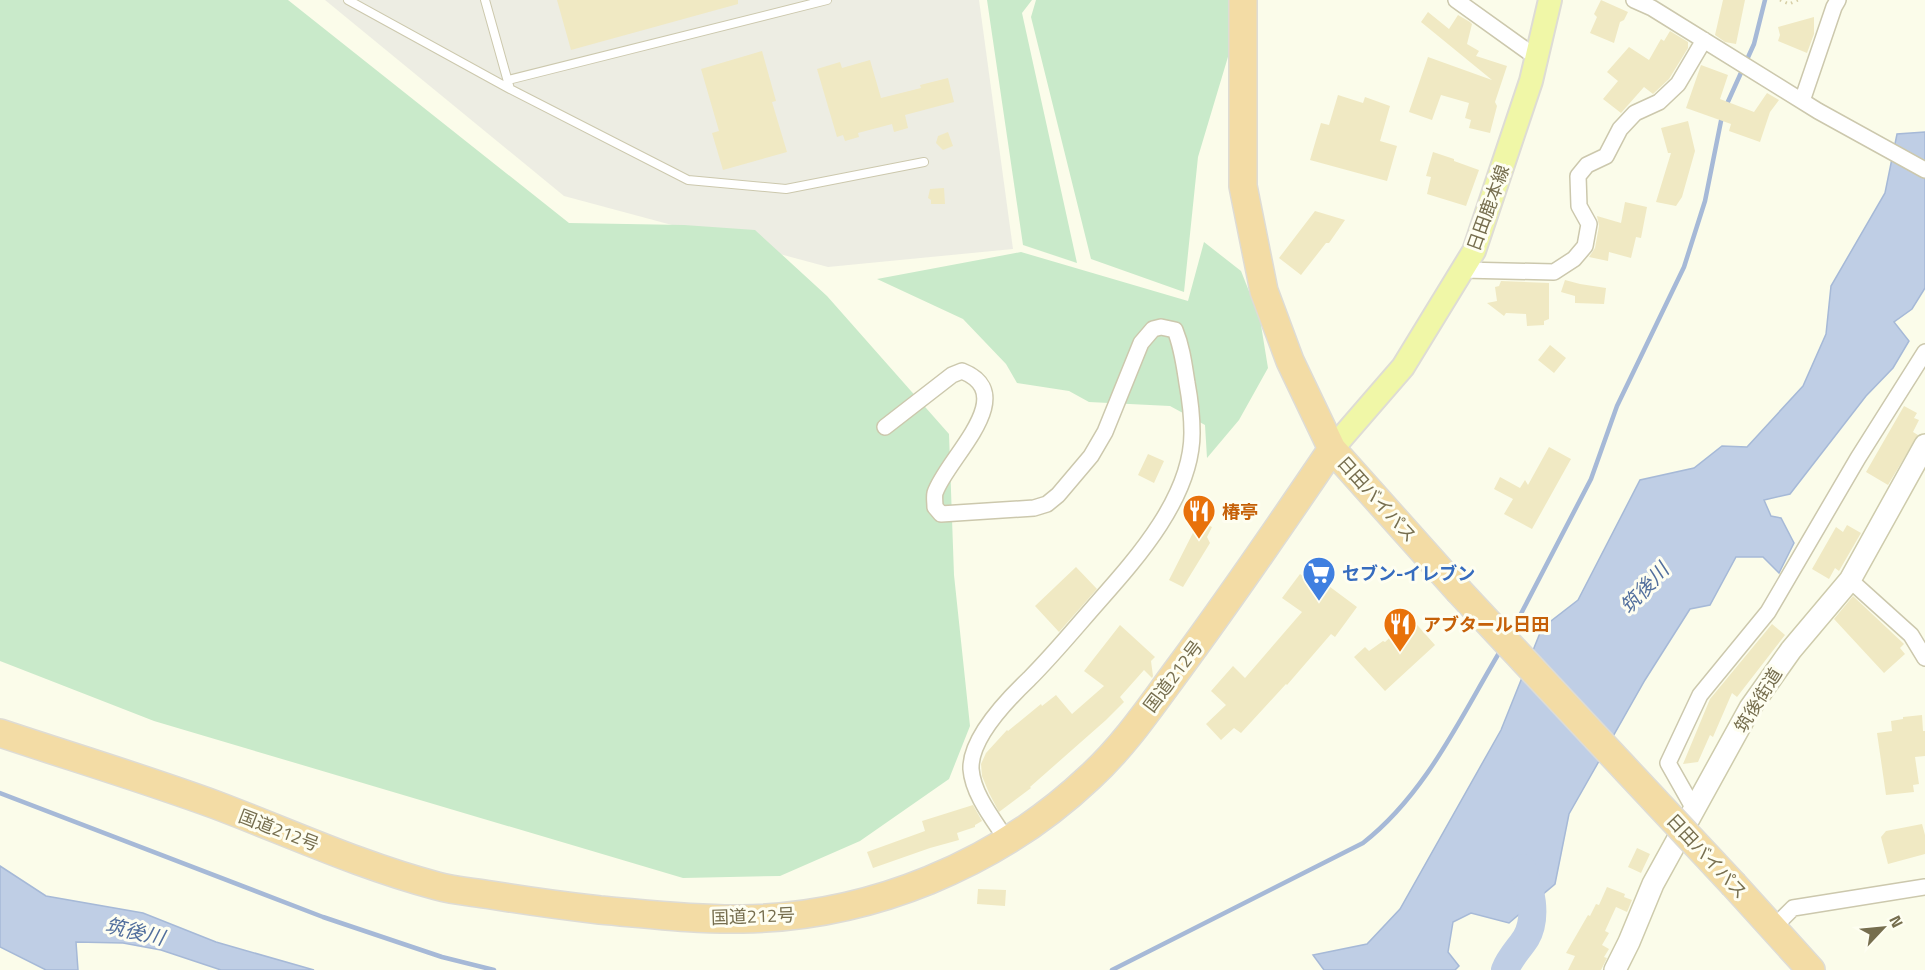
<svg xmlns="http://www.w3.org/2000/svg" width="1925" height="970" viewBox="0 0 1925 970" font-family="'Titillium Web','Noto Sans JP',sans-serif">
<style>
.industrial{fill:#edede3}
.green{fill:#c9eaca}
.water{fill:#bfcee5;stroke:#a6b9d7;stroke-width:1.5}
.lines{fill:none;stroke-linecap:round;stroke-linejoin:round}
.stream{stroke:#a6b9d7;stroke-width:4.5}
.river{stroke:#bfcee5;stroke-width:28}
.building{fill:#f0e9c3}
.lane-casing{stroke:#ccc8ad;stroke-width:10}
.street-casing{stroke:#ccc8ad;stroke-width:18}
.secondary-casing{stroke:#cecbac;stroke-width:24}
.primary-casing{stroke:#dedcd5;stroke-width:26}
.highway-casing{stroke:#dedcd5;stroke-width:30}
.path{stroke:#d6cea6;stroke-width:3;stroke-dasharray:1.5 4.5;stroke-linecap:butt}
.lane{stroke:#fff;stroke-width:8}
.street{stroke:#fff;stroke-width:15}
.secondary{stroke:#fff;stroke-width:21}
.primary{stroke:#f0f7a7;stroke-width:22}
.highway{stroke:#f3dca5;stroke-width:27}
.highway-bridge-casing{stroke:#dedcd5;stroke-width:30;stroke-linecap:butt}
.highway-bridge{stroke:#f3dca5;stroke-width:27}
.labels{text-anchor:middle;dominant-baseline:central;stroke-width:6;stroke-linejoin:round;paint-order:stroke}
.street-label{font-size:18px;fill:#766e4e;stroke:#fefef1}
.food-label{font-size:18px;font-weight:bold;fill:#c56008;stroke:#fefef1;text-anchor:start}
.shop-label{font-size:18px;font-weight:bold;fill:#366cbe;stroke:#fefef1;text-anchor:start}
.water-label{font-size:20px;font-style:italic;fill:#526f9d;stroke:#fefef1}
</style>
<rect width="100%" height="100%" fill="#fbfcea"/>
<path class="industrial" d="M325,0H979L1013,249L828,267L564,196Z"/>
<path class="green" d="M0,0H288L569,223L684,225L755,230L827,296L949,434L954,575L970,726L949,779L860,841L780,876L683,878L154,721L0,661Z
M987,0H1032L1022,13L1077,263L1023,245Z
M1036,0H1245L1198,157L1184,292L1091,259L1031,17Z
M1204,242L1241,271L1260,319L1268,368L1239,420L1207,458L1205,425L1170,406L1089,402L1069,391L1017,383L1006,364L963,319L877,279L1021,252L1188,301Z"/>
<path class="water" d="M1925,132V288L1912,309L1894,322L1909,341L1893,368L1866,396L1790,494L1764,500L1771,516L1781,518L1794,543L1779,573L1763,557H1736L1710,605L1690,609L1645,680L1569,814L1555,884L1509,923L1471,913L1453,922L1448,952L1459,966L1455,970H1324L1313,955L1367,944L1400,909L1501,730L1542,628L1578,600L1640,480L1694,468L1722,446L1747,447L1803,386L1826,334L1831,286L1885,193L1897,134Z
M0,866L46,896L143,913L216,942L314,970H221L161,950L123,943L76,942L78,970H46L0,947Z"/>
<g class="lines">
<path class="stream" d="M1726,106L1754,44L1765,0
M1511,633L1591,479L1617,406L1684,267L1705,201L1722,116
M0,793L323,917L442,957L494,970
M1112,970L1363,843C1427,793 1461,716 1502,648"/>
<path class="river" d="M1505,970C1510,957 1519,949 1526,938C1538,917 1531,888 1522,868"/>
</g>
<path class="building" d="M557,0H738V4L571,50Z
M1601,0L1628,12L1624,20L1620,22L1614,43L1590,33L1597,17L1594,14Z
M1723,0H1745L1736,44L1725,42L1715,35Z
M1428,12L1449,29L1458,15L1470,22L1472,24L1467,44L1479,51L1476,56L1507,66L1495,102L1497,106L1490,133L1469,128L1471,120L1465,118L1469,103L1441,95L1432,120L1409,112L1428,57L1492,80L1421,22Z
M1814,17V34L1807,53L1778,41L1780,35L1778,27Z
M1670,31L1688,42V48L1669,79L1653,94L1644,87L1621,113L1603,99L1618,81L1607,72L1629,47L1649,60L1661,39L1664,41Z
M762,51L776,101L772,102L787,152L723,170L712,133L719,131L701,69Z
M870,60L881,98L921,88L920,85L948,78L954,102L905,115L908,128L894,132L892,124L858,133L859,137L845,141L843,135L837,137L817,69L840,62L842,68Z
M1701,65L1728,75L1720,99L1754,112L1767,93L1779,100L1770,112L1760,142L1729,131L1731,124L1686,108Z
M1338,95L1363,103L1365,97L1390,106L1380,141L1397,146L1387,181L1310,160L1321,123L1329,125Z
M1688,121L1695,151L1682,197L1676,206L1656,202L1671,153H1668L1661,128Z
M948,132L953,146L943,150L936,143L938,136Z
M1433,152L1454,159V161L1479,170L1466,206L1427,194L1431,177L1426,176Z
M944,188L945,204H931V200L928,198L930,189Z
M1625,202L1647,207L1641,238L1636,237L1631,258L1609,252L1608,261L1589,257L1595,248L1599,226L1597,216L1621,223Z
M1315,211L1345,220L1329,243H1326L1301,275L1279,258Z
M1565,280L1580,284L1606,288L1604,304L1575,303V296L1561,292Z
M1501,281L1549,283V319L1544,321V325L1527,326L1526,314L1506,313L1504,316L1487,303L1497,301L1495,287L1499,286Z
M1550,345L1566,358L1554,373L1538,360Z
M1904,406L1917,413L1914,418L1919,420L1913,432L1918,435L1888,485L1866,472Z
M1549,447L1571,459L1532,529L1504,514L1513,499L1494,489L1500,477L1520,488L1525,480L1528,485Z
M1148,454L1164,461L1154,483L1138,475Z
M1199,521L1212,527L1207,537L1210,543L1183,587L1169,580Z
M1847,525L1861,533L1839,571L1835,568L1829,579L1812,569L1836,527L1843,532Z
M1076,567L1097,589L1059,632L1035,606Z
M1310,572L1357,607L1335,637L1331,634L1287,685L1286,684L1241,733L1234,728L1221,740L1206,724L1226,705L1211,691L1233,666L1245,678L1302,612L1282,598L1300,574L1306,578Z
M1853,596L1904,644L1900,648L1905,654L1884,673L1834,619Z
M1411,618L1435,645L1385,691L1354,657L1365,647L1369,651L1383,641L1385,642Z
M1772,624L1785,635L1737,697L1732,693L1713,737L1710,735L1698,762L1683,764L1710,699Z
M1120,625L1155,657L1151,661L1153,676L1152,678L1144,670L1120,697L1124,702L1106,720L1030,787L1031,788L999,812L989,793L982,776L981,764L986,753L1007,730L1008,731L1041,704L1042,706L1056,695L1072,714L1104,686L1084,671Z
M1922,715L1923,731H1925V756L1915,757L1919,784L1913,785L1914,792L1886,795L1877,733L1892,731L1891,721L1903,719V717Z
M973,805L982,821L975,825V827L957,833L959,840L930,848L873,868L867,852L925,831L922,821Z
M1922,824L1925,835V854L1888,864L1881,837L1886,831Z
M1637,848L1650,854L1641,873L1628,867Z
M1607,887L1625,894L1624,897L1632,900L1627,912L1616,907L1605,931L1609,933L1602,945L1609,949L1604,957L1607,958L1601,970H1568L1575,956L1566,953L1588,915L1590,916L1596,904L1599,905Z
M978,889L1006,890L1005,906L977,904Z"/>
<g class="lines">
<g class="lane-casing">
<path id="lane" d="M348,0L510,89L485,0
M508,80L827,0
M510,89L688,180L786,189L924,162"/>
</g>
<g class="street-casing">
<path id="street" d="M1456,0L1537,58
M1634,0L1652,8L1818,111L1925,170
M1802,101L1834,7L1838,0
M1463,270L1554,272L1574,259L1585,246L1589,224L1579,206L1578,176L1587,165L1606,156L1620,129L1635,113L1659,102L1678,84L1704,40
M885,427L952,375L962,371C1022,395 946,459 935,493C934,497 935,502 935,507L941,514L1034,508L1047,504L1058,495L1091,456L1105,432L1141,343L1153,329L1161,327L1175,330C1182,347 1184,364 1187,383C1190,399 1192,416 1192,433C1192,496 1138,557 1099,601C1076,627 1054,654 1029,679C1008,699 970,738 971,769C973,795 994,820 1008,842
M1850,580L1911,635L1925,658
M1694,809L1668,763L1700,695L1768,612L1858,458L1925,352
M1774,927L1793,908L1925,887"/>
</g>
<g class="secondary-casing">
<path id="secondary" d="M1615,970L1629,942L1653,884L1750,708L1791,650L1850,580L1925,445"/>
</g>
<g class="primary-casing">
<path id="primary" d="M1332,449L1403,367L1474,251L1531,81L1550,0"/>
</g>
<g class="highway-casing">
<path id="highway" d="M1243,0V186L1264,291L1290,361L1332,449L1458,590
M0,733C72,757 145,779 216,805C290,833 361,866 437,886C455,891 474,892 491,895C528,901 564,906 600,910C647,914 695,920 742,919C870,917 997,865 1090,777C1125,745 1151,706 1179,668C1232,596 1282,523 1332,449
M1734,885L1811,970"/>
</g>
<path class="path" d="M1780,0L1789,4L1798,0"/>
<use href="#lane" class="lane"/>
<use href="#street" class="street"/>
<use href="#secondary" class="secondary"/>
<use href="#primary" class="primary"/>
<use href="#highway" class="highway"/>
<g class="highway-bridge-casing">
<path id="highway-bridge" d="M1458,590L1734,885"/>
</g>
<use href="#highway-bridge" class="highway-bridge"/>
</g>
<defs>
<g id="restaurant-pin" transform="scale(1.725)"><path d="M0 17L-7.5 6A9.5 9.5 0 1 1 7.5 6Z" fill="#e8710a" stroke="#fefef1"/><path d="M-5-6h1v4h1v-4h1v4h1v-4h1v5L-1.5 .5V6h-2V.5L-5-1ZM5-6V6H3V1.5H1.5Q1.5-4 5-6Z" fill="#fff"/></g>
<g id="supermarket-pin" transform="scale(1.725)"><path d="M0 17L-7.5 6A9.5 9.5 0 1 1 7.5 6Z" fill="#3f7fe0" stroke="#fefef1"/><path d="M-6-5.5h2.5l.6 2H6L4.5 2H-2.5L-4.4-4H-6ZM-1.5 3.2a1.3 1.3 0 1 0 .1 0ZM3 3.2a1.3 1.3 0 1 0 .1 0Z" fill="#fff"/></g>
</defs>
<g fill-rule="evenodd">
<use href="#restaurant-pin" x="1199" y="511"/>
<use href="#supermarket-pin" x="1319" y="573"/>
<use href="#restaurant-pin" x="1400" y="624"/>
</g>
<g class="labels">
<g class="street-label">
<text transform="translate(1488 208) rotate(-70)">日田鹿本線</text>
<text transform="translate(1377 499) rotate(48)">日田バイパス</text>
<text transform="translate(1173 676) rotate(-53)">国道212号</text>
<text transform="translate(1758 700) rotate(-58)">筑後街道</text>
<text transform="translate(279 830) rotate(21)">国道212号</text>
<text transform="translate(1707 856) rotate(47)">日田バイパス</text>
<text transform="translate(753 916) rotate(-2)">国道212号</text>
</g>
<g class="food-label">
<text x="1222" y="511">椿亭</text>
<text x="1423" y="624">アブタール日田</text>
</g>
<g class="shop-label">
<text x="1342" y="573">セブン-イレブン</text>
</g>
<g class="water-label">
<text transform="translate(1644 588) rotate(-47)">筑後川</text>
<text transform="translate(135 931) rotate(13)">筑後川</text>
</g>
</g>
<g transform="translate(1883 928) rotate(64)" stroke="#fefef1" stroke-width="4.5" paint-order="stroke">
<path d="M0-4.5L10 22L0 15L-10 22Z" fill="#766e4e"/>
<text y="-9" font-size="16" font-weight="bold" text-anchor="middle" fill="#766e4e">N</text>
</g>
</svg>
